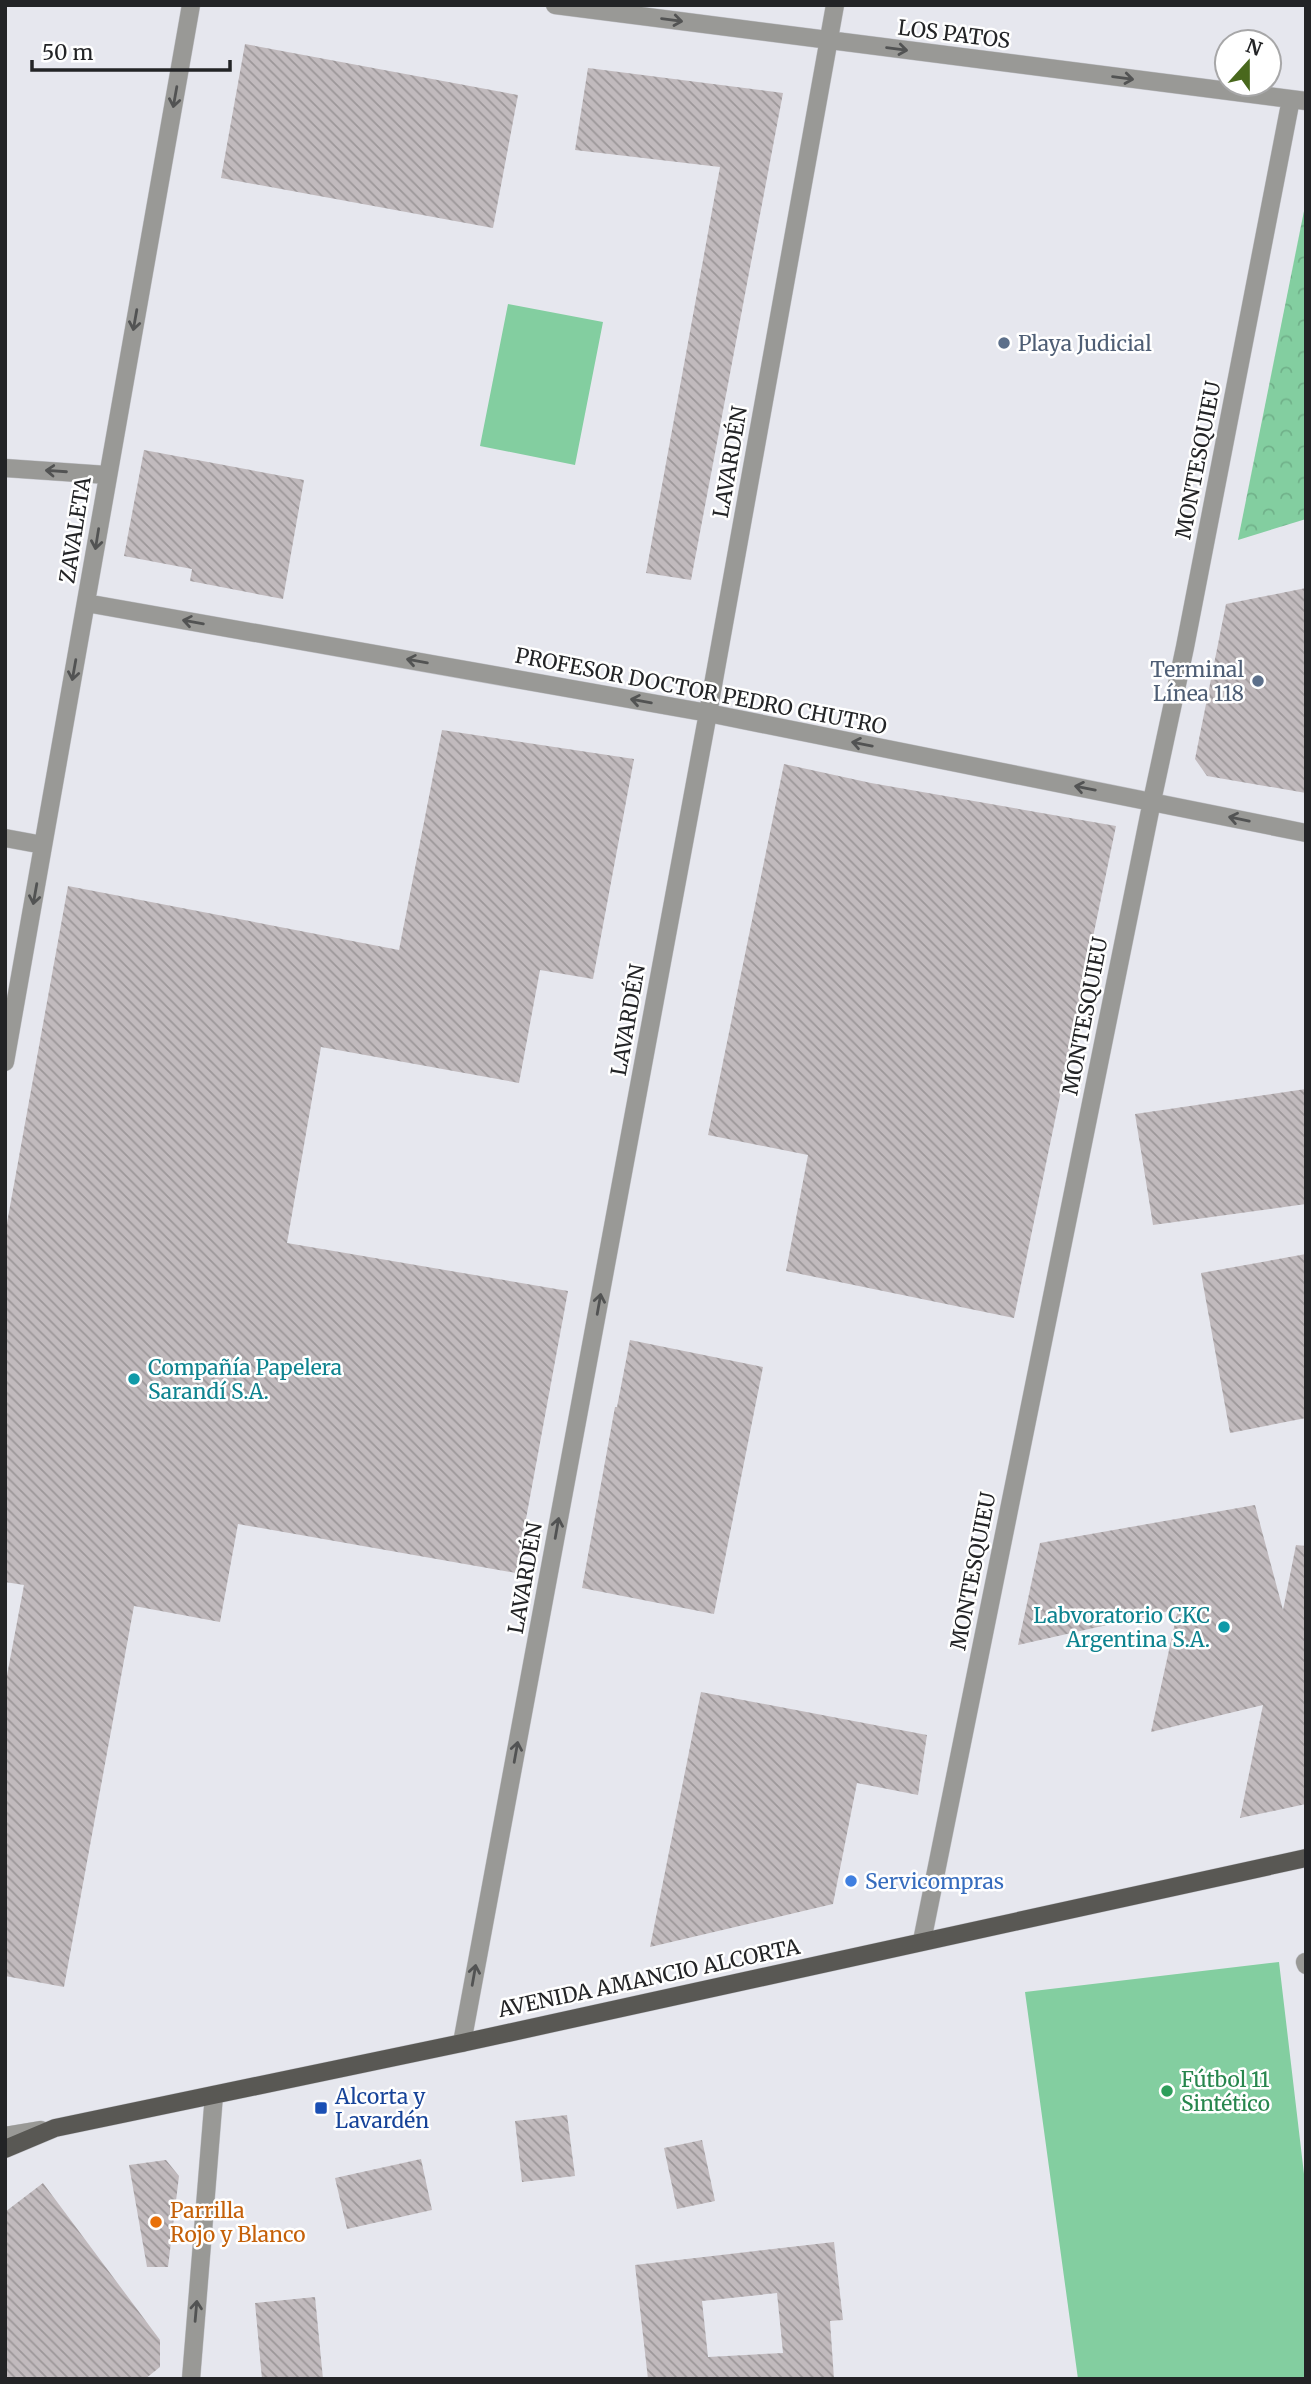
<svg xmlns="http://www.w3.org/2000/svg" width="1311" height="2384" viewBox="0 0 1311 2384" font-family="Merriweather,serif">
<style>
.forest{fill:url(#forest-crowns)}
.garden{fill:#83cea0}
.building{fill:url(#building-back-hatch);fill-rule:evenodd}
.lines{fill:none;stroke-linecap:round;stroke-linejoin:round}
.minor-casing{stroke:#c3c4ca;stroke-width:19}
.major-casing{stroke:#c3c4ca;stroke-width:19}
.minor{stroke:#999996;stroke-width:18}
.major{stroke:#595854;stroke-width:18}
.oneway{stroke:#525353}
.service-dot{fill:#5c6f8a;stroke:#fff;stroke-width:2.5}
.culture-dot{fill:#0f9aa8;stroke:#fff;stroke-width:2.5}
.shop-dot{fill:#3f7fe0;stroke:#fff;stroke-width:2.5}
.leisure-dot{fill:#2e9e5b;stroke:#fff;stroke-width:2.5}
.transit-dot{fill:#1a4fb4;stroke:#fff;stroke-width:2.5}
.food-dot{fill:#e8710a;stroke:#fff;stroke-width:2.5}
.labels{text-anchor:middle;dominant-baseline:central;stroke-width:5;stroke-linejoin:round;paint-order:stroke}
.street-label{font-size:21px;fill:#232426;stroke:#fff}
.service-label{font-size:21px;fill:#4e5e75;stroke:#fff;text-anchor:start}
.culture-label{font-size:21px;fill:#0d838f;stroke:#fff;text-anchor:start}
.shop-label{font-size:21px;fill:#366cbe;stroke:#fff;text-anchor:start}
.leisure-label{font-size:21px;fill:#27864d;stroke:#fff;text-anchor:start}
.transit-label{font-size:21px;fill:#164399;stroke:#fff;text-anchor:start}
.food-label{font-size:21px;fill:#c56008;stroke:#fff;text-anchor:start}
</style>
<defs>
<pattern id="forest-crowns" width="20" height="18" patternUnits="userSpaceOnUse" patternTransform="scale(1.75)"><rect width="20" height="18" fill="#83cea0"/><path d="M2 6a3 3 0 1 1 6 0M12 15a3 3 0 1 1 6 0" fill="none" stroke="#71b18a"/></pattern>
<pattern id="building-back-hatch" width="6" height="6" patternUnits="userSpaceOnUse" patternTransform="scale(1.75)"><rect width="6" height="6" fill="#c1babd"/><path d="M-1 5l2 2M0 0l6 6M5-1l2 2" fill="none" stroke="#9c9799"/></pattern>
</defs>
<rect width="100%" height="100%" fill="#e6e7ee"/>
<path class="forest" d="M1306,201V519L1238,540Z"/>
<path class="garden" d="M508,304L603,322L575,465L480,446Z
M1279,1962L1306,2191V2377L1078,2379L1025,1992Z"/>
<path class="building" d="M245,44L518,95L493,228L221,178Z
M588,68L783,93L691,580L646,573L720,167L575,150Z
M144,450L304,480L283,599L190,581L192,569L124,556Z
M1306,588V793L1207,776L1195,759L1226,604Z
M442,730L634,759L593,979L540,970L519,1083L321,1047L287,1243L568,1291L516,1573L238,1524L220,1622L134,1606L64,1987L5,1976V1686L24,1585L5,1582V1234L68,886L399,950Z
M784,764L871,783L1116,826L1014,1318L786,1271L808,1155L708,1135Z
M1306,1089V1204L1153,1225L1135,1114Z
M1306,1254V1418L1230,1433L1201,1273Z
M630,1340L763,1367L714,1614L582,1588L615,1407H617Z
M1255,1505L1283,1610L1296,1545L1306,1546V1804L1240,1818L1263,1705L1151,1732L1178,1609L1018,1645L1040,1543Z
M701,1692L927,1735L918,1795L857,1783L833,1904L650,1947Z
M567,2115L575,2176L522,2182L515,2121Z
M702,2140L715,2201L677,2209L664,2148Z
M421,2159L432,2210L347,2229L335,2178Z
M166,2160L179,2176L168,2267H147L129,2165Z
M43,2183L160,2340V2367L145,2379H5V2212Z
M834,2242L843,2320L830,2321L834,2379H648L635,2265ZM777,2293L783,2353L708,2357L702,2301Z
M315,2297L323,2379H262L255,2303Z"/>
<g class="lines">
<g class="minor-casing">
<path id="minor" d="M555,5L1306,101
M5,468L107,475
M86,603L708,713L1306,833
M5,838L43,845
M5,1062L191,5
M922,1941L1152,801L1185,647L1291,99
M1305,1962L1306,1965
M462,2043L708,713L835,5
M5,2136L41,2130
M191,2379L214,2095"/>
</g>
<g class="major-casing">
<path id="major" d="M5,2149L55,2128L462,2043L1306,1858"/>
</g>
<use href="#minor" class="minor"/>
<use href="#major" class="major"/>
</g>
<defs><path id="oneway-shaft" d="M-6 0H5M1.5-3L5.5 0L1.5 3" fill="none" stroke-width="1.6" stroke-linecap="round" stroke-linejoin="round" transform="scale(1.75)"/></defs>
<g class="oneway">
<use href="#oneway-shaft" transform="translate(672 20) rotate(7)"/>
<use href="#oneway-shaft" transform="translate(897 49) rotate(7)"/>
<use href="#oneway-shaft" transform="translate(1123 78) rotate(7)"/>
<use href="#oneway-shaft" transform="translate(175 97) rotate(100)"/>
<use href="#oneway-shaft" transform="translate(135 320) rotate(100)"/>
<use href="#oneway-shaft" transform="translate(56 471) rotate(-176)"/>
<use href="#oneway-shaft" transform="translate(97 539) rotate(99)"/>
<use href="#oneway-shaft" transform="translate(193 622) rotate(-170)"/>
<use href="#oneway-shaft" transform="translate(417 661) rotate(-170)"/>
<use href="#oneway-shaft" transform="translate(74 670) rotate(100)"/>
<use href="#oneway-shaft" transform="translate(641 701) rotate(-170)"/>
<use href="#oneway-shaft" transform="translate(862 744) rotate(-169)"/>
<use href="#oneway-shaft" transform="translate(1085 788) rotate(-169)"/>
<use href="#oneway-shaft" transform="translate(1239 819) rotate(-168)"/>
<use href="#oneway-shaft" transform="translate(35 894) rotate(100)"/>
<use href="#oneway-shaft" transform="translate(599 1304) rotate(-80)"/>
<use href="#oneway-shaft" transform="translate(557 1528) rotate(-80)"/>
<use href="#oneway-shaft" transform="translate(516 1752) rotate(-80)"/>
<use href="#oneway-shaft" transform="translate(474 1975) rotate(-80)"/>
<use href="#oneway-shaft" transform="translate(196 2311) rotate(-85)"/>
</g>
<g class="service-dot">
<circle cx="1004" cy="343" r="7"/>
<circle cx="1258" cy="681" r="7"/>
</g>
<g class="culture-dot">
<circle cx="134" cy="1379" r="7"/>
<circle cx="1224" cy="1627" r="7"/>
</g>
<circle class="shop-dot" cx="851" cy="1881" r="7"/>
<circle class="leisure-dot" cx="1167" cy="2091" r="7"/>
<rect class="transit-dot" x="314" y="2101" width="14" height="14" rx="3.5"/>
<circle class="food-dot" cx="156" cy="2222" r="7"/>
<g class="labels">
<g class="street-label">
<text transform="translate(954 34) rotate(7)">LOS PATOS</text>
<text transform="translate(1198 460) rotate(-79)">MONTESQUIEU</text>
<text transform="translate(730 462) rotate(-80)">LAVARDÉN</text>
<text transform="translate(75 530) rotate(-81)">ZAVALETA</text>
<text transform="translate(701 691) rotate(11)">PROFESOR DOCTOR PEDRO CHUTRO</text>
<text transform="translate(1085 1016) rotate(-79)">MONTESQUIEU</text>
<text transform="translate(628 1020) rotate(-80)">LAVARDÉN</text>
<text transform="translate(973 1571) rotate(-79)">MONTESQUIEU</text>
<text transform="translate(525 1578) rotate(-80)">LAVARDÉN</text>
<text transform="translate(649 1978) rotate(-12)">AVENIDA AMANCIO ALCORTA</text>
</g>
<g class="service-label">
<text x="1018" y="343">Playa Judicial</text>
<text x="1244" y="669" text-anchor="end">Terminal<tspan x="1244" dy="24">Línea 118</tspan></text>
</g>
<g class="culture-label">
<text x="148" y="1367">Compañía Papelera<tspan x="148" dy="24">Sarandí S.A.</tspan></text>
<text x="1210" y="1615" text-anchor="end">Labvoratorio CKC<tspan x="1210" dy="24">Argentina S.A.</tspan></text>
</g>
<g class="shop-label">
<text x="865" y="1881">Servicompras</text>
</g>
<g class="leisure-label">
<text x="1181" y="2079">Fútbol 11<tspan x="1181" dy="24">Sintético</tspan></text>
</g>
<g class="transit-label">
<text x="335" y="2096">Alcorta y<tspan x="335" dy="24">Lavardén</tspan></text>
</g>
<g class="food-label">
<text x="170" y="2210">Parrilla<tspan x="170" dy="24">Rojo y Blanco</tspan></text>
</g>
</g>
<rect width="1311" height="2384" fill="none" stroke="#232426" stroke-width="14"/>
<g transform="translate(1248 63) rotate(21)"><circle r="33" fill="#ffffff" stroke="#a7a7a8" stroke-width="2"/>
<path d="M0-5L12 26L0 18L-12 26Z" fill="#49681d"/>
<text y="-10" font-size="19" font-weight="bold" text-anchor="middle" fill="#232426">N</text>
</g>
<path d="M32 60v10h198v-10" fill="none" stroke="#232426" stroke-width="3.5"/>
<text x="42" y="60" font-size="21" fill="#232426" stroke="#ffffff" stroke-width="5" paint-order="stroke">50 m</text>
</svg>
